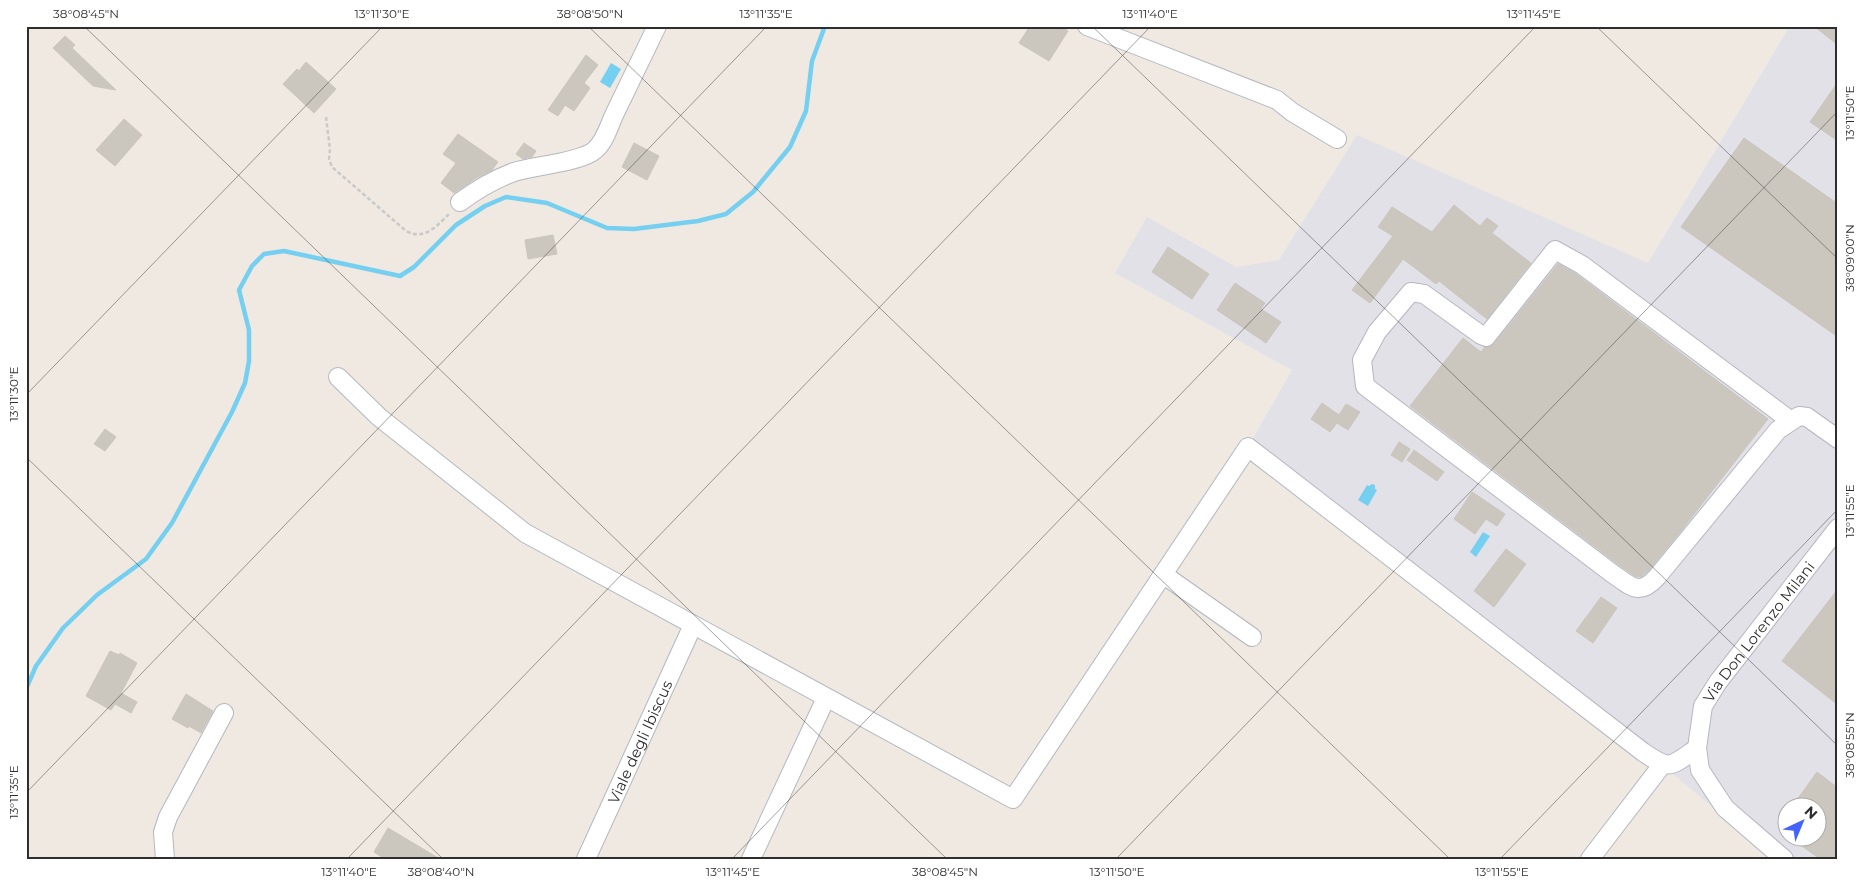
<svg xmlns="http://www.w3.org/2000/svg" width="1864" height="885" viewBox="0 0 1864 885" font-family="Montserrat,sans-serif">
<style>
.industrial{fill:#e3e1e8;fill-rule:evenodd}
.water{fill:#75cff0}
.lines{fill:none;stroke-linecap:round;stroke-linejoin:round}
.stream{stroke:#75cff0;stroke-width:4.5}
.building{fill:#cbc7bf;stroke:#cbc5ba}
.minor-casing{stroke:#b4b7c1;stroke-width:20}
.path{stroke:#c9c9c9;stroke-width:2.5;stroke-dasharray:4 2.5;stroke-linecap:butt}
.minor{stroke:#fff;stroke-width:18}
.ticks{fill:none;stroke:#2e2e2e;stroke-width:1;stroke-opacity:0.45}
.labels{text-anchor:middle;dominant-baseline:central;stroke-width:4;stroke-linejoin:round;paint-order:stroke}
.street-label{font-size:15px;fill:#2e2e2e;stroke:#fff}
.neatline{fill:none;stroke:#2e2e2e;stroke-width:2}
.ticks-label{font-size:12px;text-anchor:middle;fill:#2e2e2e}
</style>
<rect width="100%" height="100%" fill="#efe9e1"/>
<path class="industrial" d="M1790,26H1838V859H1775L1662,765L1248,447L1292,370L1115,273L1147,217L1236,267L1279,260L1357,135L1648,263ZM1786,808H1816V838H1786Z"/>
<path class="water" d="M611,63L621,69L610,88L600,82Z
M1372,484L1375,485V489L1377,490L1368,506L1358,500L1367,485L1369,486Z
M1483,532L1490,536L1476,557L1470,552Z"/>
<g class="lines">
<path class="stream" d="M26,689L36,666L63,628L97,595L146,559L172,523L232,412L245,383L249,361V330L239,290L252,266L264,254L284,251L400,276L414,267L456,225L485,206L506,197L547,203L607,228L634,229L698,221L726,214L753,192L790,147L806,111L812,61L825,26"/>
</g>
<path class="building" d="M1030,26H1061L1068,31L1049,61L1019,43Z
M1814,26H1838V45Z
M65,36L75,45L72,48L116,90L93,86L53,48Z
M586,55L598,65L584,83L590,88L574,111L565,105L558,116L548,110Z
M306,62L336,89L314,113L283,84L297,69L299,71Z
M1838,82V141L1810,122Z
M124,119L142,135L115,166L96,150Z
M458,134L498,162L492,170L476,178L454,193L441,183L456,163L443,154Z
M1744,138L1838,204V337L1681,227Z
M524,143L536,151L532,157L523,159L516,154Z
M634,143L659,156L647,180L622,167Z
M1454,205L1480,226L1487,218L1498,226L1492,233L1531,263L1487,319L1439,281L1436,284L1403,259L1370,303L1352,290L1393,236L1378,227L1392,207L1432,232Z
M553,235L557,254L528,259L525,240Z
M1168,247L1209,274L1192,299L1152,272Z
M1558,264L1576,274L1768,419L1681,531L1649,570L1641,577L1635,576L1619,565L1410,406L1463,338L1481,352L1485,347H1489L1494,344Z
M1235,283L1265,303L1261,309L1281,322L1266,343L1217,310Z
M1322,403L1339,415L1346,404L1360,412L1348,430L1337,423L1330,432L1311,419Z
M105,429L116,437L105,451L94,444Z
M1399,442L1410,449L1402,462L1391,455Z
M1414,450L1444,472L1437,481L1407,460Z
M1472,492L1505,514L1497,526L1486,519L1475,534L1454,519Z
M1506,549L1526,564L1494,607L1474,591Z
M1838,589V705L1782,661Z
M1601,597L1617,608L1593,643L1576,631Z
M110,651L119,655L120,653L137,663L121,693L137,702L131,713L115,704L111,710L86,696Z
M186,694L213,711L201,733L189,726L188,728L172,719Z
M1817,772L1838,788V859H1820L1791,838H1816V808H1791Z
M388,828L440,859H385L374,852Z"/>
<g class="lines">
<g class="minor-casing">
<g id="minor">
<path d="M1087,26L1277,100L1292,112L1337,139"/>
<path d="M460,202C476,190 495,179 514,172C533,166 582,162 595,150C606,140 609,125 615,113C629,84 643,55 657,26"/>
<path d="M338,377L379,417L525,533L1013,799L1248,447L1643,752C1671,771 1670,767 1697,748"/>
<path d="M1791,421L1582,265L1555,250L1486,337L1481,335L1424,294L1411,292L1377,332L1362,360L1365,386L1613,574C1631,586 1639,597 1657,577L1778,430L1799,416L1807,417L1838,439"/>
<path d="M1164,575L1252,637"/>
<path d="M165,859L163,832L168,817L224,713"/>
<path id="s1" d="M586,859L693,625"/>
<path d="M751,859L826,698"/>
<path d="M1590,859L1662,765"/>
<path id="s2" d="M1784,859L1725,808L1700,770L1697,748L1703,706L1718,682L1838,528"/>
</g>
</g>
<path class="path" d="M326,117L330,149L329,159L332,167L406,231C424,241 437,226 449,214"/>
<use href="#minor" class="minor"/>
</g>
<path class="ticks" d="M84,26L947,859M588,26L1450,859M1092,26L1838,746M1596,26L1838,259M26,395L383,26M26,457L443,859M26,793L767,26M347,859L1151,26M732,859L1536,26M1116,859L1838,111M1500,859L1838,509"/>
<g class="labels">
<g class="street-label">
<text stroke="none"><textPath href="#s2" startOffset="281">Via Don Lorenzo Milani</textPath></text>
<text stroke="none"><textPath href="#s1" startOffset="129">Viale degli Ibiscus</textPath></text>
</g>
</g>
<rect width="1864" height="885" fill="none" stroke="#ffffff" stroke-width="55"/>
<g transform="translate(1802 822) rotate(44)"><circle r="24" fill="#ffffff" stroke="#ababab"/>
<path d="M0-4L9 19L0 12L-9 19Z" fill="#4264fb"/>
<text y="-8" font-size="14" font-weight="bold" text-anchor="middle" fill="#2e2e2e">N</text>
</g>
<rect x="28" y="28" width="1808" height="830" class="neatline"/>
<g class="ticks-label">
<text x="86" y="18">38°08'45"N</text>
<text x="382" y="18">13°11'30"E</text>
<text x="590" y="18">38°08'50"N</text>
<text x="766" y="18">13°11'35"E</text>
<text x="1150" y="18">13°11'40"E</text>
<text x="1534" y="18">13°11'45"E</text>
<text transform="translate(1850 113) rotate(-90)" y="4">13°11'50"E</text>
<text transform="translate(1850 258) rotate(-90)" y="4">38°09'00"N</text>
<text transform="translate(14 394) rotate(-90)" y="4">13°11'30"E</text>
<text transform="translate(1850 511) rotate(-90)" y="4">13°11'55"E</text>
<text transform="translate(1850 745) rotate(-90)" y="4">38°08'55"N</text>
<text transform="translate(14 792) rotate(-90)" y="4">13°11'35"E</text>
<text x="349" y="876">13°11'40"E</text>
<text x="441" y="876">38°08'40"N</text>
<text x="733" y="876">13°11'45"E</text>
<text x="945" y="876">38°08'45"N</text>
<text x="1117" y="876">13°11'50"E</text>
<text x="1502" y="876">13°11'55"E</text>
</g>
</svg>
